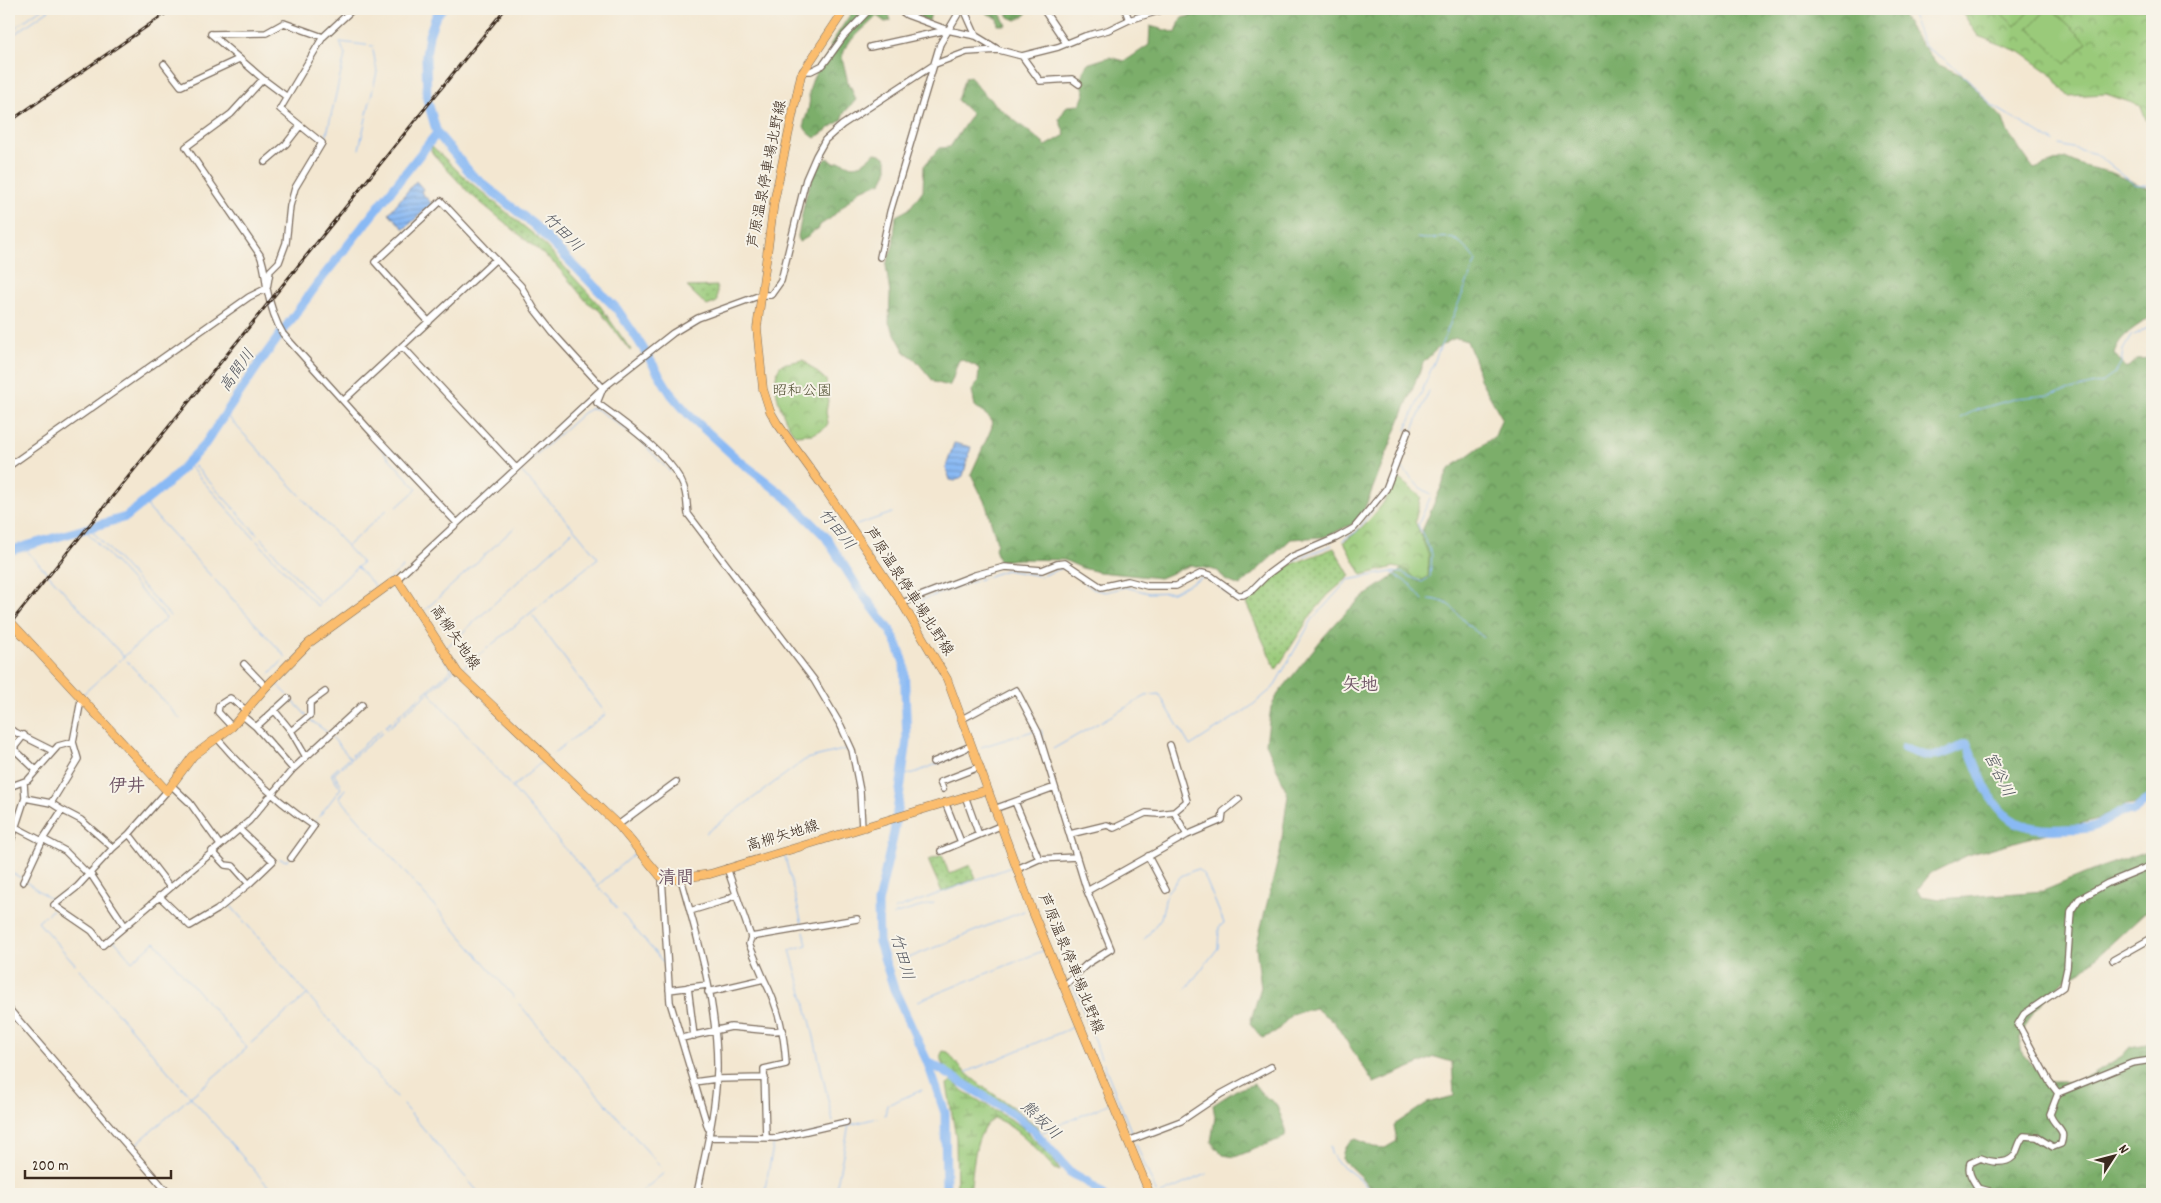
<svg xmlns="http://www.w3.org/2000/svg" width="2161" height="1203" viewBox="0 0 2161 1203" font-family="Dekko,'Klee One',sans-serif">
<style>
.grass{fill:url(#grass-dots);stroke:#6a7a4c}
.forest{fill:url(#forest-crowns);stroke:#5b6c44}
.wetland{fill:url(#wetland-marsh);stroke:#6a7a4c}
.park{fill:url(#park-crowns);stroke:#6a7a4c}
.pitch{fill:#9aca7a;stroke:#6a7a4c}
.water{fill:url(#water-rules);stroke:#627289}
.lines{fill:none;stroke-linecap:round;stroke-linejoin:round}
.stream{stroke:#89b9f4;stroke-width:1}
.river{stroke:#89b9f4;stroke-width:9}
.minor-casing{stroke:#7b6c5d;stroke-width:8}
.major-casing{stroke:#7b6c5d;stroke-width:9}
.minor{stroke:#fff;stroke-width:5.5}
.major{stroke:#fbbd6e;stroke-width:8}
.rail-casing{stroke:#3b2a1e;stroke-width:3}
.rail{stroke:#f7f3e8;stroke-width:1;stroke-dasharray:4;stroke-linecap:butt}
.labels{text-anchor:middle;dominant-baseline:central;stroke-width:4;stroke-linejoin:round;paint-order:stroke}
.street-label{font-size:15px;fill:#3b2a1e;stroke:#f7f3e8}
.park-label{font-size:15px;fill:#535235;stroke:#f7f3e8}
.water-label{font-size:16px;font-style:italic;fill:#52555e;stroke:#f7f3e8}
.quarter-label{font-size:18px;font-weight:bold;fill:#715767;stroke:#f7f3e8}
</style>
<defs>
<pattern id="grass-dots" width="8" height="8" patternUnits="userSpaceOnUse" patternTransform="scale(1.25)"><rect width="8" height="8" fill="#9aca7a"/><path d="M2 2h.1M6 6h.1" fill="none" stroke="#7fa463" stroke-width="1.8" stroke-linecap="round"/></pattern>
<pattern id="forest-crowns" width="20" height="18" patternUnits="userSpaceOnUse" patternTransform="scale(1.25)"><rect width="20" height="18" fill="#7bae6a"/><path d="M2 6a3 3 0 1 1 6 0M12 15a3 3 0 1 1 6 0" fill="none" stroke="#668e57"/></pattern>
<pattern id="wetland-marsh" width="20" height="14" patternUnits="userSpaceOnUse" patternTransform="scale(1.25)"><rect width="20" height="14" fill="#9aca7a"/><path d="M1 5h8M5 5V1M11 12h8M15 12V8" fill="none" stroke="#7fa463"/></pattern>
<pattern id="park-crowns" width="20" height="18" patternUnits="userSpaceOnUse" patternTransform="scale(1.25)"><rect width="20" height="18" fill="#9aca7a"/><path d="M2 6a3 3 0 1 1 6 0M12 15a3 3 0 1 1 6 0" fill="none" stroke="#7fa463"/></pattern>
<pattern id="water-rules" width="6" height="5" patternUnits="userSpaceOnUse" patternTransform="scale(1.25)"><rect width="6" height="5" fill="#89b9f4"/><path d="M0 2.5h6" fill="none" stroke="#7197c5"/></pattern>
</defs>
<rect width="100%" height="100%" fill="#f7f3e8"/>
<filter id="ink" filterUnits="userSpaceOnUse"><feTurbulence type="fractalNoise" baseFrequency=".02" numOctaves="2"/><feDisplacementMap in="SourceGraphic" scale="10" xChannelSelector="R" yChannelSelector="G"/><feConvolveMatrix kernelMatrix="1 2 1 2 8 2 1 2 1" color-interpolation-filters="sRGB"/></filter>
<filter id="wash" filterUnits="userSpaceOnUse"><feTurbulence type="fractalNoise" baseFrequency=".0096" numOctaves="4" result="noise"/><feDisplacementMap in="SourceGraphic" scale="20" xChannelSelector="R" yChannelSelector="G"/><feGaussianBlur stdDeviation="1.12" result="paint"/><feColorMatrix in="noise" values="0 0 0 0 0 0 0 0 0 0 0 0 0 0 0 0 0 1.4 0 .05"/><feComposite in="paint" operator="in"/></filter>
<g filter="url(#wash)">
<rect width="100%" height="100%" fill="#f3e7d1"/>
<path class="grass" d="M432,146L466,179L538,238L600,306L631,350L630,351L599,310L587,302L556,265L468,192L433,154L431,150Z
M717,286V302L707,306L687,287Z
M1334,548L1350,576L1328,595L1311,615L1276,670L1246,603L1277,573L1290,565Z
M942,855L949,874L970,865L976,878L942,892L928,860Z"/>
<path class="forest" d="M854,9H896L889,14L891,21L885,22L877,16L847,44L842,57L849,87H851L856,100L843,114V119L815,138C796,125 807,122 809,105C810,101 809,97 809,93C812,74 822,63 833,49L830,45Z
M901,9H929L931,12L929,21Z
M987,9H998L1006,25H998L997,18L986,13Z
M1005,9H1027L1026,15L1016,20L1009,17Z
M1219,9H1899L1911,30L1937,64L1964,76L2003,119L2007,131L2034,169L2065,158L2083,166L2110,172L2152,190V316C2138,326 2119,335 2114,353L2126,369L2137,359L2152,358V801L2125,805L2112,815L1968,855L1931,873L1917,890L1921,896L1941,899L2043,891L2099,868L2152,849V910L2146,911L2082,971L2066,978L2034,1011L2019,1038L2022,1053L2046,1082H2070L2091,1075L2122,1056L2130,1047L2152,1043V1194H1374L1362,1178L1342,1159C1343,1149 1346,1143 1356,1139L1374,1147L1385,1148L1397,1141L1394,1125L1427,1103L1454,1096L1452,1062L1435,1057L1374,1083L1334,1022L1315,1008L1292,1014L1275,1033L1262,1038L1250,1023L1261,987L1256,947L1280,852L1288,795L1266,743L1271,707L1278,694C1303,664 1326,630 1355,604C1372,588 1395,579 1409,561L1449,469L1495,436L1502,418L1480,379L1475,361L1467,341L1456,338C1442,343 1433,352 1423,363L1364,510L1353,524L1324,537L1291,539L1240,586L1225,580L1218,571L1191,565L1160,578L1099,572L1082,568L1064,560L1019,559L999,561L995,549L997,542L986,505L971,474L992,427L991,419L975,406L972,391L978,381L979,370L976,366L960,359C954,367 955,378 949,386L934,382L915,359L905,352L889,323L890,294L886,265L893,246L896,216L909,209L923,190L924,166L939,148L950,147L972,114L957,100L965,78L970,76C987,103 1022,124 1046,146L1065,135L1059,119L1067,106L1080,105L1085,92L1080,80L1087,64L1109,57L1125,61L1149,45L1150,26L1176,33L1181,18Z
M875,153L881,154L887,159V172L882,182L860,190L831,218L820,225L818,230L813,231L808,237L799,242L798,236C803,213 807,170 828,158L834,163C844,160 841,162 849,165C859,169 868,158 875,153Z
M1254,1084L1263,1095L1276,1104L1286,1129L1285,1137L1235,1157L1223,1155L1211,1142L1215,1117L1213,1105L1236,1090Z"/>
<path class="wetland" d="M943,1051L948,1052C964,1076 988,1090 1011,1106C1021,1113 1030,1121 1039,1128L1040,1132L1010,1109L947,1070C942,1066 938,1057 943,1051Z
M953,1081L963,1091L1021,1126L1054,1160L1060,1171L1055,1169C1043,1156 1009,1119 993,1119C973,1132 973,1173 970,1194H957L956,1138L947,1084Z"/>
<path class="park" d="M1960,9H2152V125L2147,122L2141,106L2106,94L2068,96L2050,73L2020,52L1978,36Z
M803,360L826,380L828,400L826,412L828,423L825,428L813,434L795,435C784,422 766,379 782,364Z
M1398,478L1421,497L1415,521L1429,556L1428,577L1419,582L1407,570L1394,567L1362,575L1344,542C1368,524 1385,505 1398,478Z"/>
<path class="pitch" d="M1996,9H2031L2015,26Z
M2047,9H2052L2087,42L2066,64L2029,28Z"/>
<path class="water" d="M416,181L423,189L421,192L432,204L404,229L389,213Z
M954,443L971,447L963,476L955,481L950,480L946,467Z"/>
<g class="lines">
<path class="stream" d="M1908,9L1913,17L1922,41L1928,49L1943,58L1970,81L1993,106L2054,142
M9,32L41,9
M9,38L50,9
M371,97L377,72L373,50
M325,142L345,55L340,42L373,46
M2060,145L2096,154L2134,184L2152,186
M359,149L370,101
M1429,391L1399,464L1419,487L1431,494
M229,418L300,495
M1960,418L1976,410L2017,398L2050,395L2103,382L2114,374L2121,363L2123,350L2131,336L2152,326
M1406,430L1476,261C1470,253 1461,239 1449,238C1439,236 1431,241 1417,238
M371,438L417,489L397,507
M528,462L583,413L592,408L598,410L637,437L670,472
M193,464L257,534
M190,467L254,538
M520,470L575,530
M303,499L347,546L388,509
M146,502L150,510L211,576
M857,525L892,513
M92,531L170,616
M261,538L320,603L357,567
M1343,540L1356,532L1398,476
M257,541L317,606L320,603
M347,547L362,563L357,567L378,589
M28,552L123,656
M1281,568L1291,561L1332,545
M1392,572L1402,573L1422,582L1430,577L1432,554L1418,525L1430,498
M215,580L286,657L269,675
M385,583L403,567
M1429,599C1453,601 1453,611 1468,625C1473,630 1479,633 1484,638
M916,602L1006,570L1041,576L1062,568L1067,569L1093,589L1105,592L1125,587L1149,593L1173,592L1203,577C1216,581 1225,594 1237,601L1252,596L1266,580
M425,610L514,528
M533,616L606,714L552,754
M448,646L572,532
M127,661L180,719
M463,668L598,558L575,530
M276,683L288,695
M429,692L617,908
M82,695L166,618L87,532
M290,698L306,715
M309,719L327,732
M385,727L451,670
M387,729L453,671L444,658
M1041,730L1044,743
M332,737L351,759L334,774L341,784
M981,747L1033,731
M1053,749L1146,696L1159,694L1190,746L1249,708L1273,688L1312,620L1348,580L1391,572L1411,585L1423,600
M352,755L381,730
M352,758L382,733
M902,776L917,772L969,751
M513,787L544,760
M345,789L339,797L514,997
M9,790L21,787
M314,823L341,788L332,776V773L348,759
M706,833L806,759L847,749
M785,857L802,924
M280,859L287,861L288,859
M9,871L21,878
M26,882L52,900
M597,886L636,852
M230,905L396,1097
M52,910L38,922L75,964
M894,910L1011,867
M622,914L664,963L667,1002
M893,915L934,903
M804,931L807,945L790,950L811,1024L833,1122
M113,939L132,961L155,942L247,1048L134,1146
M1144,940L1161,918L1167,892L1181,876L1197,869L1204,875L1224,923L1219,927L1218,948L1186,989
M899,962L1024,911
M79,969L275,1194
M1073,984L1101,1058
M918,1001L1045,950
M519,1004L661,1167
M251,1043L307,995
M1103,1062L1133,1136
M967,1072L1076,1026
M403,1105L480,1194
M885,1115L887,1105L922,1090
M1043,1132L1108,1104
M1136,1144L1157,1194
M1330,1146L1331,1153L1336,1161L1362,1181L1372,1194
M639,1194L665,1172
M764,1194L774,1142L849,1125
M835,1194L849,1125L877,1118
M1161,1194L1206,1174"/>
<path class="river" d="M442,9L436,16L429,35L426,56L427,99L437,133L472,175L534,225L617,309L638,340L671,394L690,416L737,459L787,498L825,536L858,588L890,630L897,644L904,663L907,740L894,833L878,903L879,942L894,989L927,1061L945,1113L946,1194
M9,551L126,517L168,483L205,444L261,361L318,283L437,133
M1904,748C1935,762 1937,756 1967,744C1988,794 1996,834 2062,829C2071,828 2084,830 2092,827C2108,823 2117,808 2133,811L2152,797
M927,1061L1018,1117L1035,1132L1070,1172L1086,1181L1102,1194"/>
</g>
</g>
<g filter="url(#ink)">
<g class="lines">
<g class="minor-casing">
<path id="minor" d="M898,9L907,15L945,29
M964,9L976,36
M1043,9L1066,43
M1125,9L1129,20
M211,34L266,33L284,23L323,37
M211,34L263,79L287,97
M870,47L947,30L976,36L999,50
M1022,56L1040,81L1072,79L1079,84
M164,64L181,86L239,59
M803,71H811L823,65L844,36L870,9
M263,79L231,114L186,147L260,255C265,267 265,277 267,289C270,304 275,321 283,334L373,434L457,523
M265,162L286,144L300,126
M880,257L890,212L940,44L961,9
M429,322L375,262L441,201L521,286L535,310L553,333L603,388L597,403C623,422 677,459 685,491C687,498 687,507 688,514L814,680L841,726L852,750L860,791L862,828
M402,346L516,468
M344,400L496,259
M9,466L249,297L267,288L270,271L279,262L286,243L290,206L295,188L322,143L280,109L323,37L353,9
M397,579L603,388L673,333L698,318L761,295H771L781,281L806,179L816,156L825,140L842,125L935,64L967,52L999,50L1022,56L1058,47L1085,36L1108,30L1129,20L1165,9
M902,603L975,575L1005,567L1042,570L1057,564L1065,563L1101,587L1128,581L1147,586H1176L1202,573L1210,575L1238,595H1243L1251,591L1268,574L1291,557L1336,538L1354,528L1386,489L1408,431
M244,664L266,687
M274,710L291,731L306,757
M243,716L256,727L293,769
M962,719L1016,690L1038,732L1087,891L1111,949L1087,964L1065,985
M232,727L218,712L219,705L230,698L247,711
M256,727L288,698
M9,729L53,751
M291,731L310,715V703L325,692
M217,738C246,772 277,802 314,826L291,858
M14,749L36,770
M9,754L24,735
M933,762L971,746
M171,785L190,803L220,845
M9,787L28,780L58,746L73,742L81,700
M943,789L940,782L979,767
M167,791L129,834L113,848L77,887L54,905L92,931L103,945L249,821L293,769L362,705
M965,796L979,835
M945,802L961,842
M1015,802L1039,859
M51,803L78,759L73,742
M994,809L1055,787
M62,810L81,820L113,848
M1174,812L1187,835
M618,825L676,782
M17,828L42,841
M129,834L170,887
M1070,834L1107,825L1114,828L1146,813L1159,814L1174,812L1187,801L1170,745
M43,839L65,851L89,875
M9,847L25,798L24,783
M212,851L225,865L233,866L249,884L273,861L239,829
M941,851L1000,826
M1148,856L1166,890
M2152,865L2108,883L2079,899L2071,911L2067,968L2063,987L2024,1014L2018,1024L2049,1081L2058,1093L2132,1063L2152,1060
M727,868L751,937L857,919
M1017,869L1039,859L1076,857
M90,873L125,926
M662,878L670,1002L708,1128
M681,879C698,938 718,1007 717,1070C716,1112 705,1153 697,1194
M23,882L43,839L62,810L51,803L25,798
M1087,891L1187,835L1222,820L1223,812L1239,799
M159,896L190,926L217,910L249,884
M690,911L726,900L736,894
M2113,960L2152,938
M764,979C779,1009 784,1032 786,1064L764,1069L766,1138
M688,987L694,1036
M669,990L707,985
M708,992L764,979L749,944L751,937
M9,1009L169,1194
M682,1038L731,1027L774,1031L783,1030
M694,1082L716,1079L765,1078
M709,1137L776,1138L846,1122
M1128,1141L1181,1121L1221,1094L1271,1067
M2000,1194L1978,1188C1973,1180 1967,1173 1970,1163L1981,1158C1989,1162 2005,1165 2013,1157C2018,1152 2018,1142 2024,1136L2037,1137L2053,1147L2061,1144C2067,1127 2054,1128 2050,1114L2058,1093"/>
</g>
<g class="major-casing">
<path id="major" d="M845,9L801,75L774,202L757,328L763,389L770,411L777,423L827,492L902,603L947,679L1032,910L1150,1194
M9,620L167,791L193,756L232,727L266,687L309,643L397,579L458,673L618,825L660,876L670,880L710,874L987,790"/>
</g>
<use href="#minor" class="minor"/>
<use href="#major" class="major"/>
<g class="rail-casing">
<path id="rail" d="M9,122L172,9
M9,625L505,9"/>
</g>
<use href="#rail" class="rail"/>
</g>
</g>
<g class="labels">
<g class="street-label">
<text transform="translate(768 174) rotate(-79)">芦原温泉停車場北野線</text>
<text transform="translate(908 592) rotate(57)">芦原温泉停車場北野線</text>
<text transform="translate(454 638) rotate(55)">高柳矢地線</text>
<text transform="translate(783 837) rotate(-17)">高柳矢地線</text>
<text transform="translate(1070 964) rotate(68)">芦原温泉停車場北野線</text>
</g>
<g class="park-label">
<text x="802" y="392">昭和公園</text>
</g>
<g class="water-label">
<text transform="translate(562 233) rotate(45)">竹田川</text>
<text transform="translate(238 371) rotate(-55)">高間川</text>
<text transform="translate(836 530) rotate(51)">竹田川</text>
<text transform="translate(1998 775) rotate(64)">宮谷川</text>
<text transform="translate(901 957) rotate(74)">竹田川</text>
<text transform="translate(1040 1121) rotate(44)">熊坂川</text>
</g>
<g class="quarter-label">
<text x="1360" y="686">矢地</text>
<text x="127" y="787">伊井</text>
<text x="676" y="879">清間</text>
</g>
</g>
<rect width="2161" height="1203" fill="none" stroke="#f7f3e8" stroke-width="30"/>
<g transform="translate(2114 1156) rotate(54)" stroke="#f7f3e8" stroke-width="4" paint-order="stroke">
<path d="M0-4L9 19L0 12L-9 19Z" fill="#3b2a1e"/>
<text y="-8" font-size="14" font-weight="bold" text-anchor="middle" fill="#3b2a1e">N</text>
</g>
<path d="M25 1170v8h146v-8" fill="none" stroke="#3b2a1e" stroke-width="2.5"/>
<text x="32" y="1170" font-size="15" fill="#3b2a1e" stroke="#f7f3e8" stroke-width="4" paint-order="stroke">200 m</text>
</svg>
